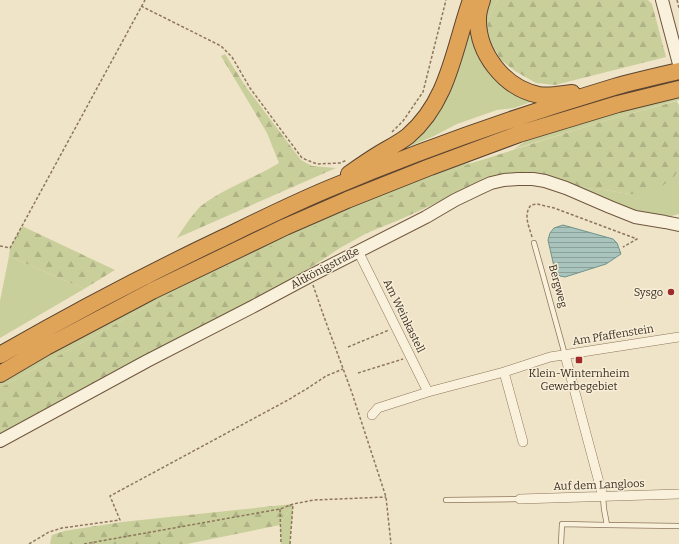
<svg xmlns="http://www.w3.org/2000/svg" width="679" height="544" viewBox="0 0 679 544" font-family="Bitter,serif">
<style>
.grass{fill:#c9cf9b}
.forest{fill:url(#forest-firs)}
.water{fill:url(#water-rules);stroke:#6f938a}
.lines{fill:none;stroke-linecap:round;stroke-linejoin:round}
.lane-casing{stroke:#8d765c;stroke-width:6}
.street-casing{stroke:#8d765c;stroke-width:10}
.secondary-casing{stroke:#6f573f;stroke-width:14}
.highway-casing{stroke:#5b4430;stroke-width:18}
.path{stroke:#8d765c;stroke-width:1.5;stroke-dasharray:3 2;stroke-linecap:butt}
.lane{stroke:#faf1dc;stroke-width:4.5}
.street{stroke:#faf1dc;stroke-width:9}
.secondary{stroke:#faf1dc;stroke-width:12}
.highway{stroke:#e0a458;stroke-width:16}
.poi-dot{fill:#9e2a2b;stroke:#f7eed8;stroke-width:1.5}
.labels{text-anchor:middle;dominant-baseline:central;stroke-width:3;stroke-linejoin:round;paint-order:stroke}
.street-label{font-size:11px;fill:#3d2e20;stroke:#f7eed8}
.poi-label{font-size:11px;fill:#3d2e20;stroke:#f7eed8;text-anchor:end}
</style>
<defs>
<pattern id="forest-firs" width="22" height="20" patternUnits="userSpaceOnUse"><rect width="22" height="20" fill="#c9cf9b"/><path d="M5 1l3.5 6h-7zM16 11l3.5 6h-7z" fill="#aeb285"/></pattern>
<pattern id="water-rules" width="6" height="5" patternUnits="userSpaceOnUse"><rect width="6" height="5" fill="#a9c4bc"/><path d="M0 2.5h6" fill="none" stroke="#8ba098"/></pattern>
</defs>
<rect width="100%" height="100%" fill="#f0e4c8"/>
<path class="grass" d="M488,0H497L490,14L487,29L485,9Z
M470,11L476,40L534,101L514,108L497,110L457,124L434,136L399,151L427,120Z
M679,96V100L607,120L514,149L528,139L574,124Z
M472,163L413,187L159,300L0,388V381L63,346L202,274L328,215L456,164Z
M679,168V214L664,218L627,209L578,187L611,191L630,194L675,176Z
M9,256L84,289L0,338V301Z
M293,504L290,544H281L280,525Z"/>
<path class="forest" d="M497,0H648L652,4L666,57L555,85L536,83L515,71L501,60L491,43L487,29L490,14Z
M225,54L246,87L301,160L312,166L336,168L177,238C182,230 194,212 201,206C225,188 254,178 279,163L267,133L242,91L221,56Z
M677,101L679,106V168L675,176L661,187L645,194H630L611,191L578,187L480,183L399,220L367,233L340,248L316,264L224,317L64,399L0,434V388L159,300L204,277L244,258L329,220L472,163L607,120Z
M22,226L115,270L84,289L9,256L10,248Z
M293,504L280,525L187,544H51L50,543L52,535L64,531L122,522Z"/>
<path class="water" d="M563,225L613,239L617,243L621,254L606,264L565,277L560,276L555,271L548,240L550,233L554,228Z"/>
<g class="lines">
<g class="lane-casing">
<path id="lane" d="M534,243L543,275L565,355
M603,497L604,509L607,525L679,526
M446,500L520,499
M561,544L562,524L607,525"/>
</g>
<g class="street-casing">
<path id="street" d="M358,251L428,392
M565,355L603,497
M504,372L523,442
M372,415L378,408L428,392L504,372L550,357L679,337
M520,499L679,494"/>
</g>
<g class="secondary-casing">
<path id="secondary" d="M662,0L679,64
M0,441L147,361L254,306L310,276L426,217L455,200L480,188L491,183L504,180L518,179H533L545,181L566,188L610,207L635,217L665,222L679,225"/>
</g>
<g class="highway-casing">
<path id="highway" d="M482,0C480,6 478,12 478,18C477,53 504,88 539,95C550,97 561,94 572,93
M349,174C359,167 369,160 379,154C389,148 399,143 408,136C449,101 454,48 471,0
M0,355C73,313 147,274 223,238C258,221 292,204 328,189C421,150 517,116 614,87C635,81 657,76 679,71
M0,374L46,347L152,291L285,227L347,200L430,167L519,134L618,104L679,89"/>
</g>
<path class="path" d="M677,0L679,8
M141,6L221,46L232,57L250,88L302,158L317,164L340,163L347,160
M392,132L403,121L423,92L446,0
M532,237C529,226 523,215 531,205L537,204L554,208L637,239L623,247
M0,246L10,248L145,0
M313,285L323,314L352,393L386,497L391,544
M348,347L389,330
M358,373L403,359
M280,509L281,544
M29,544L49,532L62,528L120,520L110,496L288,400L308,388L326,376L343,369
M84,544L280,509L293,504L314,500L386,497
M290,544L293,504"/>
<use href="#lane" class="lane"/>
<use href="#street" class="street"/>
<use href="#secondary" class="secondary"/>
<use href="#highway" class="highway"/>
</g>
<g class="poi-dot">
<circle cx="671" cy="292" r="4"/>
<rect x="575" y="356" width="8" height="8" rx="2"/>
</g>
<g class="labels">
<g class="street-label">
<text transform="translate(325 268) rotate(-28)">Altkönigstraße</text>
<text transform="translate(558 286) rotate(75)">Bergweg</text>
<text transform="translate(404 316) rotate(64)">Am Weinkastell</text>
<text transform="translate(613 335) rotate(-9)">Am Pfaffenstein</text>
<text transform="translate(599 485) rotate(-2)">Auf dem Langloos</text>
</g>
<g class="poi-label">
<text x="663" y="292">Sysgo</text>
<text x="579" y="373" text-anchor="middle">Klein-Winternheim<tspan x="579" dy="13">Gewerbegebiet</tspan></text>
</g>
</g>
</svg>
